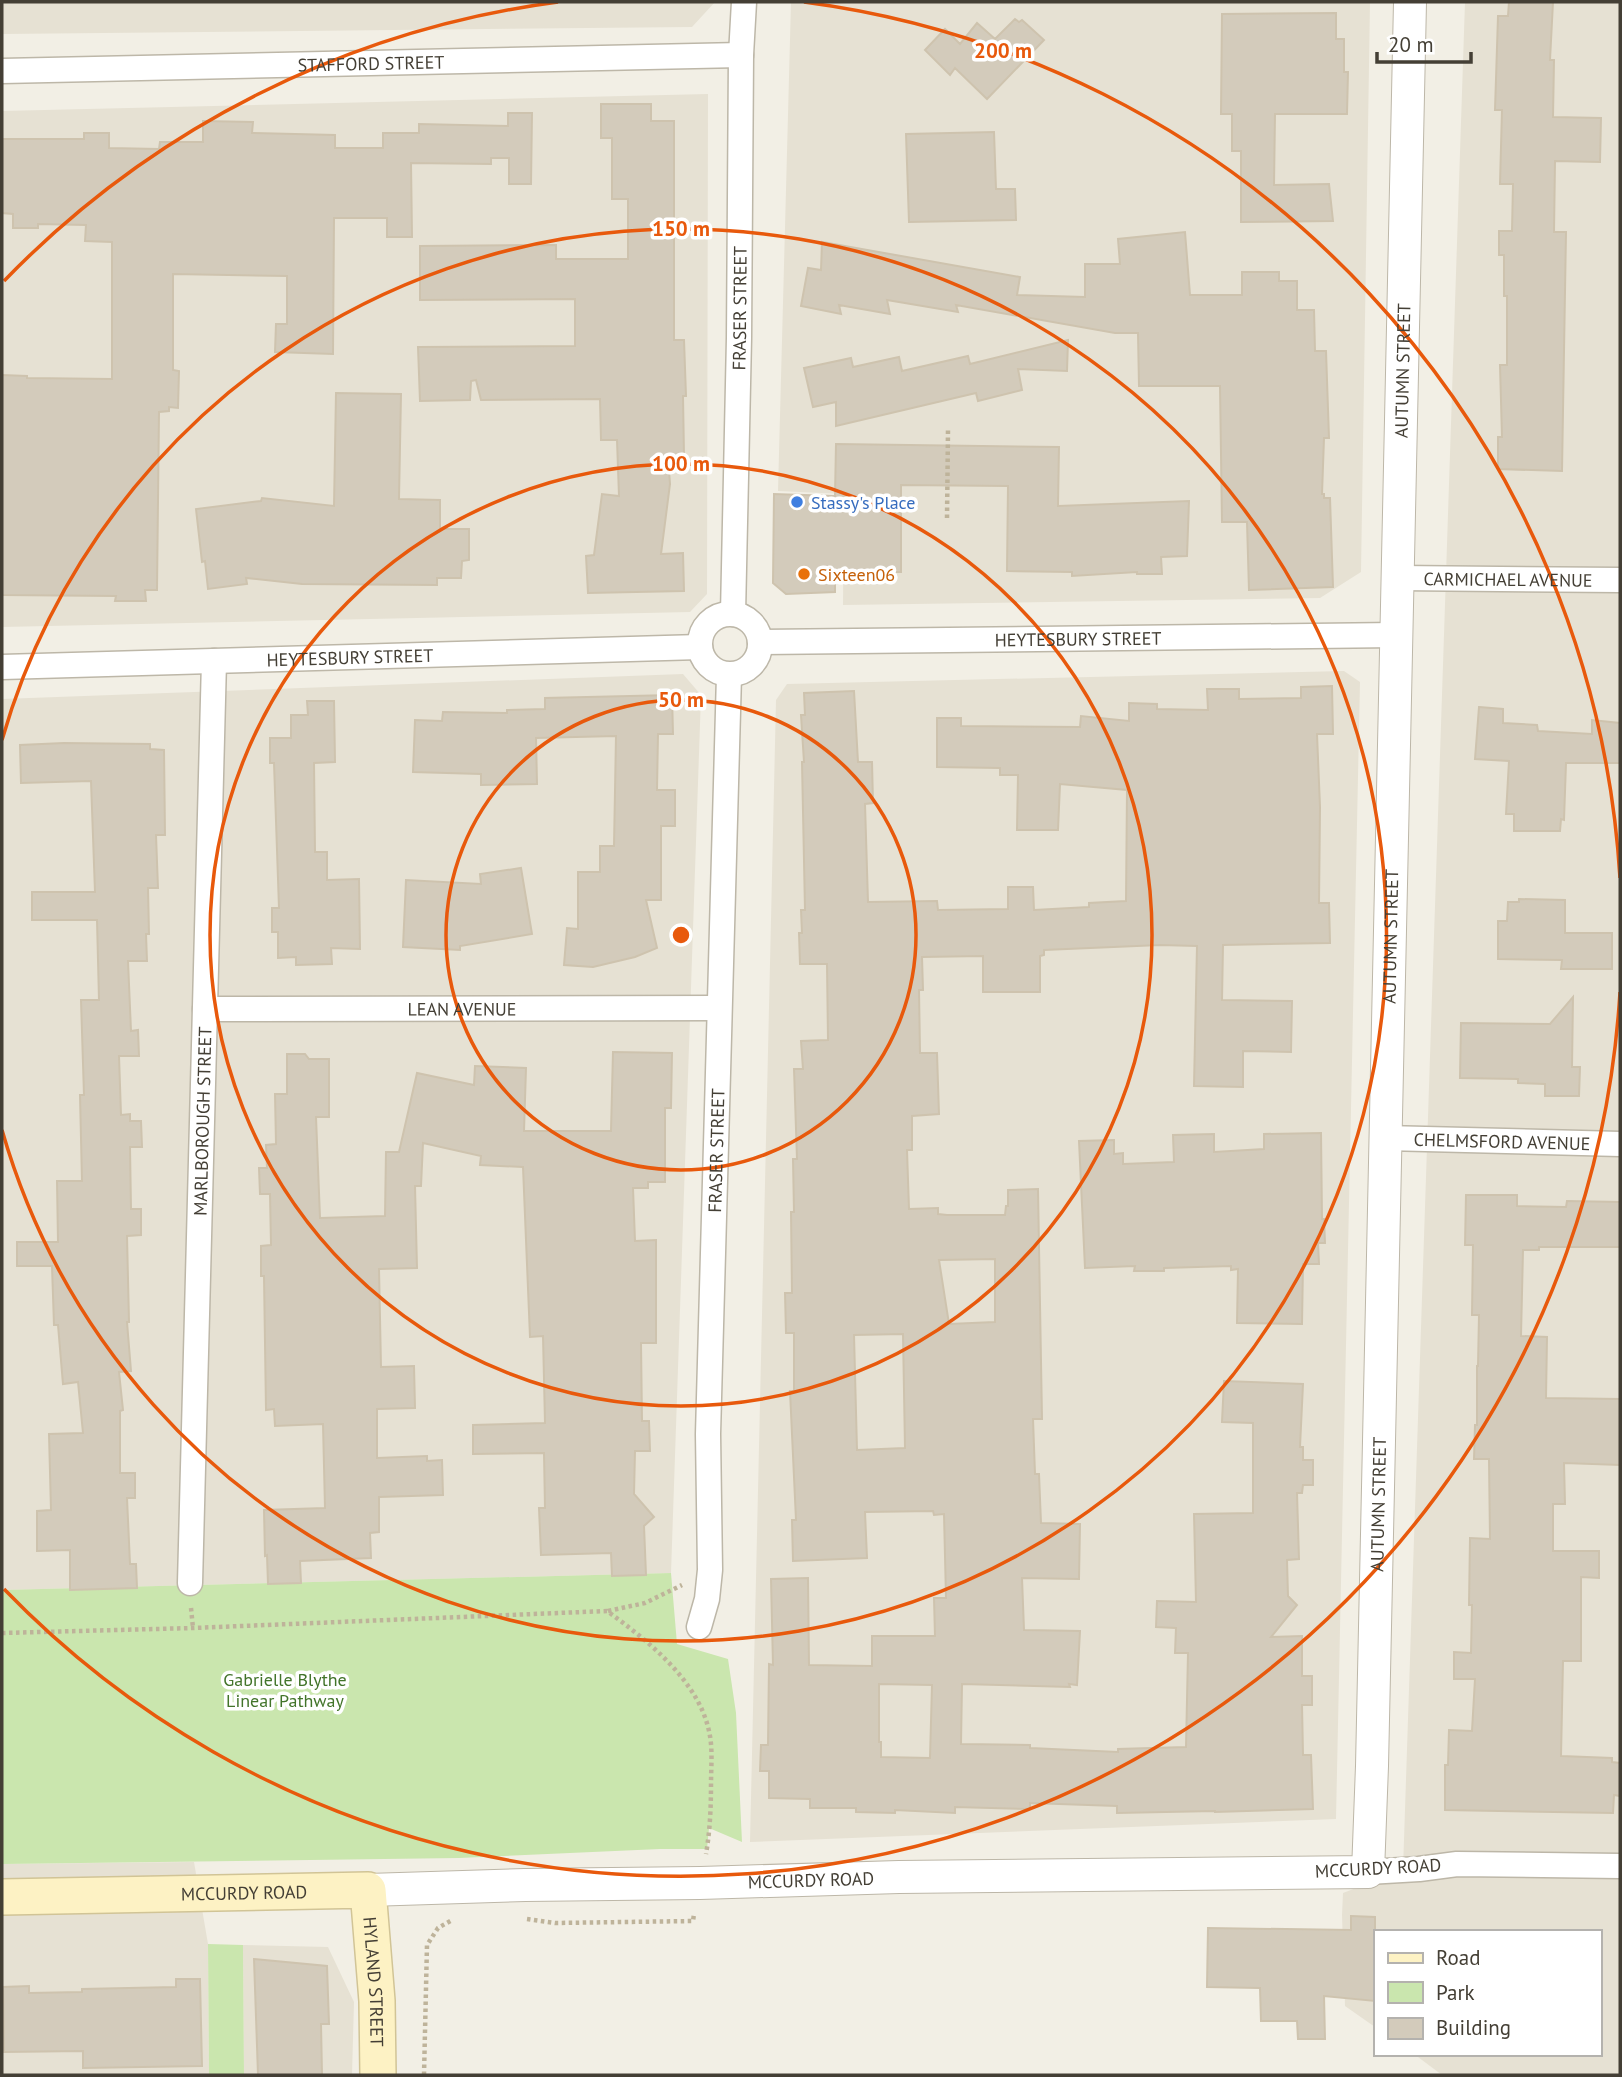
<svg xmlns="http://www.w3.org/2000/svg" width="1622" height="2077" viewBox="0 0 1622 2077" font-family="'PT Sans',sans-serif">
<style>
.residential{fill:#e6e1d3}
.green{fill:#cae6ae}
.building{fill:#d3cbbb;stroke:#cec3ae;stroke-width:2;fill-rule:evenodd}
.lines{fill:none;stroke-linecap:round;stroke-linejoin:round}
.minor-casing{stroke:#bdb7a8;stroke-width:27}
.tertiary-casing{stroke:#bdb7a8;stroke-width:34}
.secondary-casing{stroke:#d1c496;stroke-width:38}
.path{stroke:#beb39a;stroke-width:4.5;stroke-dasharray:3.5 3.5;stroke-linecap:butt}
.minor{stroke:#fff;stroke-width:24}
.tertiary{stroke:#fff;stroke-width:32}
.secondary{stroke:#fdf2c4;stroke-width:35}
.ring{fill:none;stroke:#e8590c;stroke-width:3.5}
.shop-dot{fill:#3f7fe0;stroke:#fff;stroke-width:2.5}
.food-dot{fill:#e8710a;stroke:#fff;stroke-width:2.5}
.labels{text-anchor:middle;dominant-baseline:central;stroke-width:7;stroke-linejoin:round;paint-order:stroke}
.street-label{font-size:18px;fill:#443f35;stroke:#fff}
.shop-label{font-size:18px;fill:#366cbe;stroke:#fff;text-anchor:start}
.food-label{font-size:18px;fill:#c56008;stroke:#fff;text-anchor:start}
.park-label{font-size:18px;fill:#42742a;stroke:#fff}
.centre{fill:#e8590c;stroke:#fff;stroke-width:3.5}
.ring-label{font-size:21px;text-anchor:middle;font-weight:bold;fill:#e8590c;stroke:#fff;stroke-width:7;stroke-linejoin:round;paint-order:stroke}
</style>
<rect width="100%" height="100%" fill="#f2efe5"/>
<path class="residential" d="M2,2H715L692,27L2,34Z
M791,2H1370L1361,572L1320,598L843,605L844,494L778,491Z
M1465,2H1620V2075H1442L1414,2054H1599V1932H1375V2027L1345,2006L1342,1915L1343,1893L1403,1870Z
M708,94L707,594L690,612L2,627V111Z
M1344,671L1360,682L1336,1819L750,1842L776,700L787,684Z
M683,674L701,695L671,1573L2,1590V699Z
M194,1862L208,1944L209,2075H2V1864Z
M243,1945L328,1947L354,2002L352,2075H244Z"/>
<path class="green" d="M671,1573L677,1644L728,1659L736,1713L742,1842L709,1828L707,1849H660L459,1858L2,1864V1590Z
M208,1944L243,1945L244,2075H209Z"/>
<path class="building" d="M1509,2H1553L1550,60H1554L1553,117L1601,118L1600,162L1555,161L1554,232H1566L1562,471L1498,469V437H1502L1500,365H1507V296H1504V255H1499V231H1512L1513,184H1500L1502,110H1495L1496,79L1498,16H1508Z
M1336,13V39H1344V72H1348L1347,114H1275L1274,185L1329,184L1333,221L1241,222V151H1232V114H1221L1222,14Z
M1015,19L1019,22L1022,20L1044,40L987,99L955,68L950,75L925,50L945,29L960,44L977,23L995,39Z
M601,104H651V121H674V340H684L686,396H683L684,457L668,458L670,484L661,554L683,553L684,591L588,593L586,556L594,555L602,494L619,496L617,440H601L600,399L481,400L476,380L471,381L470,400L420,401L418,347L575,346V299L420,300V246L556,245V259H628V199H612V138H601Z
M508,113H532L531,184H509V158H491V164L411,163L412,237H387V218H334L333,354L275,352L276,324H287V276L173,274V370L179,371L178,408L169,407V411L159,412L157,590H145L146,601H115L116,596L2,595V375L27,376V378L112,379V242L85,241L86,225L38,224V228H13V214L2,213V139H84V133H109V148L159,149L160,142H203V121L253,122L252,133L335,135V148H383V133H419V124L508,126Z
M994,132L996,189H1015L1016,220L909,222L906,134Z
M1185,232L1190,295H1242V272H1279V281H1297V310H1314L1315,351H1326L1329,438H1324L1322,494H1324V498H1330L1333,587L1249,590L1247,522H1222L1220,386H1139L1138,333H1115L956,305L958,312L887,300L890,314L839,305L841,314L801,306L808,268L821,270L822,242L1020,277L1017,295L1085,297V264H1120L1118,239Z
M1068,340L1067,371L1018,369L1022,390L978,401L976,393L836,426V402L813,407L804,368L851,358L853,367L899,357L902,371L968,356L970,364Z
M336,393L401,394L399,499L440,500V529H469V560L462,561L461,578H437V585L302,584L246,578L247,584L208,589L205,561L202,562L196,509L261,501L262,498L334,506Z
M836,444L1059,447L1058,506L1189,501L1187,556L1161,557L1162,574H1137V572L1072,576V572L1007,571L1008,486L901,485V572H835V592L786,594L773,583L774,494L835,496Z
M1332,686L1333,734H1317L1320,807L1319,903H1329L1330,943L1223,945L1222,1000L1292,1001L1291,1052L1243,1051V1087L1194,1086L1197,946L1160,945L1044,950V955L1040,956V992H983V956L922,957L923,990H919L920,1053H937L939,1114L912,1116V1150H907L909,1209L938,1208V1214L947,1215H1005L1006,1206H1008V1190L1038,1189L1042,1419H1033L1035,1474H1039L1041,1523L1080,1524L1079,1579L1022,1578L1024,1630L1080,1631L1077,1685L1069,1684L1070,1687L962,1684L961,1744L1030,1745V1748L1118,1752V1749L1186,1747L1188,1653H1175L1176,1628L1156,1627L1157,1601L1196,1602L1194,1514L1253,1513V1423L1222,1422L1224,1381L1303,1384L1300,1447H1303V1460H1313V1485H1303L1302,1493H1297L1299,1559L1287,1560L1288,1596L1297,1605L1271,1637L1302,1636V1676H1312V1705H1302L1303,1755H1311L1313,1809L1215,1812V1811L1117,1813V1806L1030,1803V1809L955,1807V1813L895,1810V1813L856,1812V1808H810V1799L769,1798V1771H760L761,1745H768L769,1664L773,1665L771,1579L808,1578L809,1665L872,1666V1636H935L934,1598H946L944,1514L934,1515L933,1511L865,1512L867,1558L793,1561L792,1520H796L790,1391H794V1333H786L785,1293H792L791,1212H794L793,1159H797L794,1069H803L801,1041L828,1040L827,964H800L799,933H802L801,910H805L802,762H804L801,715H805L804,693L854,691L858,762H872L873,803L865,804L868,902L937,901L938,910L1008,909V887H1033L1034,910L1089,907V903L1126,901L1127,790L1060,784L1058,830H1017L1018,775H1000V768L937,767V718H961V726L1080,727L1081,716L1129,721V703L1157,704V709L1208,710L1207,689H1239V699L1301,698V687ZM995,1259V1322L949,1324L939,1260ZM903,1334L905,1448L857,1450L854,1335ZM879,1684L932,1685L930,1758L881,1757V1742H879Z
M672,695L673,734H658L657,790H675V826H661V900H646L657,948L635,957L593,967L564,965L567,928L578,929V872H600V846H614L616,736L536,738L537,784L481,785V774L413,772L415,720L442,721L443,712L507,713V710L545,709V698Z
M307,701H334L335,762L314,763L315,852H327V880L359,879L360,949L331,948L332,964L296,965V957L278,958V932H272V908H279L274,763H270V738H291V715H308Z
M1479,707L1503,709V723L1537,725L1538,731L1592,734V720L1620,723V763H1566L1564,820L1561,819L1560,831H1514V814H1506L1509,761L1475,759Z
M64,743L150,744V749L164,750L165,835H156L158,888H148L149,934H146L147,961H128L131,1031L138,1030L139,1056H119L121,1115L130,1114V1121H141L142,1147H130L131,1209H141V1235L127,1236L129,1322H127L131,1371L119,1372L123,1410L120,1411V1473H135V1498H127L130,1564H136L137,1588L70,1590V1550L37,1551V1511L51,1510L49,1434L83,1433L78,1382L63,1384L58,1325H54L52,1266H17V1242H58L57,1181H82L80,1095H84L81,1000H99L97,920H32V892H95L91,781L21,783L20,745Z
M521,868L532,934L460,946V950L403,947L406,880L481,884L480,874Z
M1519,899L1565,900V933H1612V969H1561L1562,960L1498,959V921H1507L1508,902H1519Z
M1573,997L1572,1067H1580L1579,1096H1545V1084L1518,1083V1079L1460,1078L1461,1023L1550,1024Z
M613,1052L672,1053L671,1108H665V1182H648V1188H633L635,1241L656,1240V1343H641L642,1421H649L650,1451H635L634,1494L654,1517L644,1526L646,1575L612,1576L611,1553L541,1555L539,1508H545L544,1453L473,1454V1425L545,1423L543,1336L530,1337L523,1167L480,1165L481,1156L423,1143L421,1186H415L417,1268L379,1269L381,1367L414,1366L415,1408L377,1409V1458L427,1456V1461L442,1460L443,1495L379,1497V1532L370,1533L371,1558L300,1561L301,1583L268,1584L267,1555L265,1556L264,1510L325,1508L323,1424L275,1426L274,1409L266,1410L264,1276H261V1246L271,1245L270,1194H260L259,1168H267L266,1145L276,1144L275,1094H287V1054H305L309,1059H329V1117H316L320,1218L385,1216L386,1152H399L417,1073L474,1085L475,1066L526,1068L524,1131H611Z
M1321,1133L1322,1219H1324L1325,1243H1318L1319,1264H1303L1302,1324L1237,1323L1238,1269L1231,1270V1266L1164,1268V1271H1134L1135,1266L1085,1268L1079,1141L1114,1140V1154L1123,1153V1164L1174,1162L1173,1135L1214,1134V1152L1264,1149V1134Z
M1466,1195H1517V1206L1566,1207L1567,1201L1620,1202V1247H1539V1250H1523L1521,1336L1547,1337L1546,1398L1620,1399V1465L1564,1463L1565,1504H1553V1551H1599V1578L1581,1577V1661H1563L1561,1756L1612,1758V1762L1620,1763V1796L1614,1795L1613,1813L1445,1810V1765H1448L1449,1730L1472,1731L1475,1679H1454V1652L1471,1653L1472,1605H1469L1470,1538L1490,1539L1489,1459H1474L1475,1425H1477V1366H1478L1479,1315H1472L1473,1245H1465Z
M1351,1916L1375,1917V2001L1324,1996L1325,2039H1298L1297,2021H1261L1260,1988L1207,1987L1208,1928L1351,1930Z
M254,1959L327,1966L329,2024H321L322,2075H258Z
M176,1979H200L202,2066L83,2068V2051L4,2052L3,1987L29,1986V1993L82,1992V1989L176,1987Z"/>
<g class="lines">
<g class="minor-casing">
<g id="minor">
<path id="s1" d="M2,71L741,55"/>
<path id="s2" d="M1398,578L1620,580"/>
<circle cx="730" cy="644" r="30"/>
<path id="s3" d="M733,614L739,338L741,55L744,2"/>
<path id="s4" d="M760,642L1396,635"/>
<path id="s5" d="M2,667L700,647"/>
<path id="s6" d="M205,1009L719,1008"/>
<path id="s7" d="M1385,1138L1620,1144"/>
<path id="s8" d="M190,1583L214,661"/>
<path id="s9" d="M699,1627L707,1599L710,1570L708,1434L729,675"/>
<path d="M1368,1872L1419,1869L1457,1864L1620,1866"/>
</g>
</g>
<g class="tertiary-casing">
<g id="tertiary">
<path id="s10" d="M368,1890L525,1885L700,1883L899,1877L1368,1872L1372,1766L1410,2"/>
</g>
</g>
<g class="secondary-casing">
<g id="secondary">
<path id="s11" d="M2,1897L368,1890L377,2001L378,2075"/>
</g>
</g>
<path class="path" d="M947,518L948,430
M191,1608L193,1628
M608,1611L645,1603L682,1585
M2,1633L193,1628L607,1611C647,1640 698,1680 709,1731C713,1748 711,1767 711,1784C711,1807 710,1831 706,1854
M527,1919L555,1923L693,1921L694,1914
M424,2075L427,1945L438,1928L452,1920"/>
<use href="#minor" class="minor"/>
<use href="#tertiary" class="tertiary"/>
<use href="#secondary" class="secondary"/>
</g>
<g class="ring">
<circle cx="681" cy="935" r="235"/>
<circle cx="681" cy="935" r="471"/>
<path d="M2 740A706 706 0 1 1 2 1130"/>
<path d="M1620 992A941 941 0 0 1 4 1589M4 281A941 941 0 0 1 558 2M804 2A941 941 0 0 1 1620 878"/>
</g>
<circle class="shop-dot" cx="797" cy="502" r="7"/>
<circle class="food-dot" cx="804" cy="574" r="7"/>
<g class="labels">
<g class="street-label">
<text stroke="none"><textPath href="#s1" startOffset="369">STAFFORD STREET</textPath></text>
<text stroke="none"><textPath href="#s3" startOffset="306">FRASER STREET</textPath></text>
<text stroke="none"><textPath href="#s10" startOffset="2502">AUTUMN STREET</textPath></text>
<text stroke="none"><textPath href="#s2" startOffset="110">CARMICHAEL AVENUE</textPath></text>
<text stroke="none"><textPath href="#s4" startOffset="318">HEYTESBURY STREET</textPath></text>
<text stroke="none"><textPath href="#s5" startOffset="348">HEYTESBURY STREET</textPath></text>
<text stroke="none"><textPath href="#s10" startOffset="1936">AUTUMN STREET</textPath></text>
<text stroke="none"><textPath href="#s6" startOffset="257">LEAN AVENUE</textPath></text>
<text stroke="none"><textPath href="#s8" startOffset="462">MARLBOROUGH STREET</textPath></text>
<text stroke="none"><textPath href="#s7" startOffset="117">CHELMSFORD AVENUE</textPath></text>
<text stroke="none"><textPath href="#s9" startOffset="478">FRASER STREET</textPath></text>
<text stroke="none"><textPath href="#s10" startOffset="1368">AUTUMN STREET</textPath></text>
<text transform="translate(1378 1868) rotate(-3)">MCCURDY ROAD</text>
<text stroke="none"><textPath href="#s10" startOffset="443">MCCURDY ROAD</textPath></text>
<text stroke="none"><textPath href="#s11" startOffset="242">MCCURDY ROAD</textPath></text>
<text stroke="none"><textPath href="#s11" startOffset="458">HYLAND STREET</textPath></text>
</g>
<g class="shop-label">
<text x="811" y="502">Stassy's Place</text>
</g>
<g class="food-label">
<text x="818" y="574">Sixteen06</text>
</g>
<g class="park-label">
<text x="285" y="1679">Gabrielle Blythe<tspan x="285" dy="21">Linear Pathway</tspan></text>
</g>
</g>
<circle cx="681" cy="935" r="10" class="centre"/>
<g class="ring-label">
<text x="1003" y="58">200 m</text>
<text x="681" y="236">150 m</text>
<text x="681" y="471">100 m</text>
<text x="681" y="707">50 m</text>
</g>
<rect width="1622" height="2077" fill="none" stroke="#443f35" stroke-width="7"/>
<rect x="1374" y="1930" width="228" height="126" fill="#ffffff" stroke="#b4b2ae" stroke-width="2"/>
<rect x="1388" y="1953" width="35" height="10" fill="#fdf2c4" stroke="#b4b2ae" stroke-width="2"/>
<text x="1436" y="1965" font-size="21" fill="#443f35">Road</text>
<rect x="1388" y="1982" width="35" height="21" fill="#cae6ae" stroke="#b4b2ae" stroke-width="2"/>
<text x="1436" y="2000" font-size="21" fill="#443f35">Park</text>
<rect x="1388" y="2018" width="35" height="21" fill="#d3cbbb" stroke="#b4b2ae" stroke-width="2"/>
<text x="1436" y="2035" font-size="21" fill="#443f35">Building</text>
<path d="M1377 52v10h94v-10" fill="none" stroke="#443f35" stroke-width="3.5"/>
<text x="1388" y="52" font-size="21" fill="#443f35" stroke="#ffffff" stroke-width="5" paint-order="stroke">20 m</text>
</svg>
